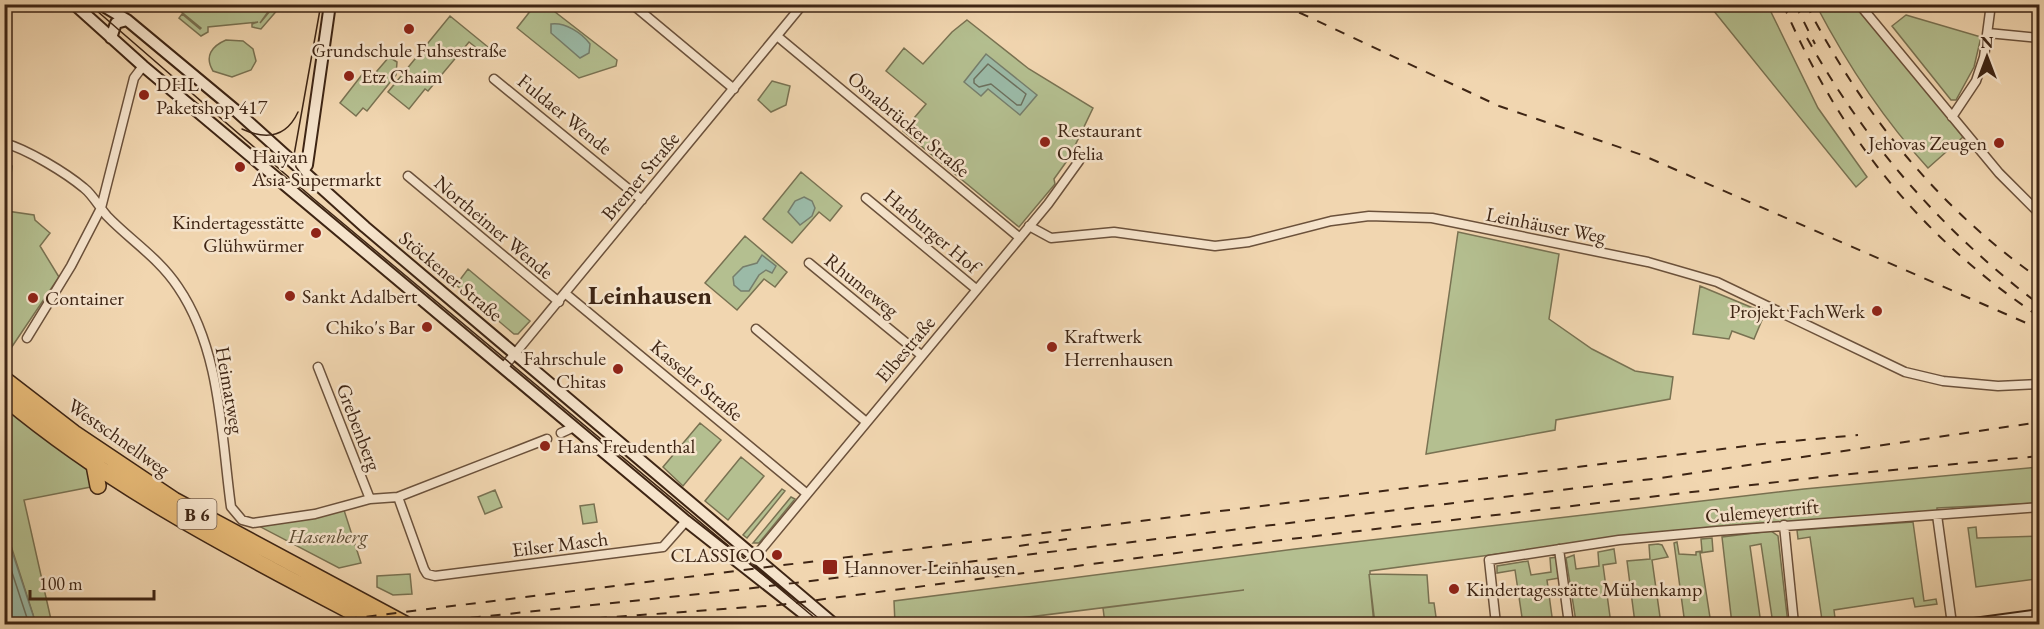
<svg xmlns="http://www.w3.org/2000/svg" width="2044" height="629" viewBox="0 0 2044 629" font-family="'EB Garamond',serif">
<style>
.green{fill:#b4bf90;stroke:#797252;stroke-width:1.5}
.water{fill:#9bbaa7;stroke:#767e6c;stroke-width:1.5}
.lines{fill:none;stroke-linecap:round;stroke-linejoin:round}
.shore{stroke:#6c705e;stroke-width:1.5}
.street-casing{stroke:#6b513b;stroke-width:11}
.secondary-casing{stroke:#3e2514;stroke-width:14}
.highway-casing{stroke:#3e2514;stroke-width:18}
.street{stroke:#f6e4cc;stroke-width:8}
.secondary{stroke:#f6e4cc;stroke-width:10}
.highway{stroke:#e8bb78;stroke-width:15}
.tram{stroke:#3e2514;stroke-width:1.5}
.rail{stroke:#3e2514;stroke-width:2;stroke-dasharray:10 10;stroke-linecap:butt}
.poi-dot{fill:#8f2418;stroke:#f6e4cc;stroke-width:2}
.labels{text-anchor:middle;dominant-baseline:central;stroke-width:5;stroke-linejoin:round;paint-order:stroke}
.shield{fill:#f6e4cc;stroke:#755e4b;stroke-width:1.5}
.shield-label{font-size:18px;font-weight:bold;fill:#3e2514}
.poi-label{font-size:20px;fill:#3e2514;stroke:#f6e4cc;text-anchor:start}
.street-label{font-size:20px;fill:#3e2514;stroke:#f6e4cc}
.park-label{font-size:20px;font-style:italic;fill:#5c4c33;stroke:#f6e4cc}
.district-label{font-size:26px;font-weight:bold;fill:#3e2514;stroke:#f6e4cc}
</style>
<rect width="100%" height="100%" fill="#f1d6b0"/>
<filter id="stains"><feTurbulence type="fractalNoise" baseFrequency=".00333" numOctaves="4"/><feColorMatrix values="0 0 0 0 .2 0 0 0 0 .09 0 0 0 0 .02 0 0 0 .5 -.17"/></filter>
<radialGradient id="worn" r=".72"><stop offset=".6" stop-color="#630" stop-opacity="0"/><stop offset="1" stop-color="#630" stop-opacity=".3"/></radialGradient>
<path class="green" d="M173,5H273L260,23L275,5L279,8L261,29L252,27V24L258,22L208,27V32L201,36L179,18L182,14L200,29L201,28Z
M535,5H546L617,60L616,66L579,78L517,28Z
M1709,5H1769L1770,10L1818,108L1867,177L1856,187Z
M1816,5H1859L1963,137L1928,168C1883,119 1847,64 1816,5Z
M1906,15L1981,37L1974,67L1956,100H1951L1892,26Z
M450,16L488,47L483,53L469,42L428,91L425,89L409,109L388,92Z
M967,20L1029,69L1093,108L1069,158L1054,179L1055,184L1019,227L903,131L926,104L886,71L904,48L923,64L952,32Z
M226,40L243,41L253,49L256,61L251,70L232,77L213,71C204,56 212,46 226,40Z
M389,57L397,62L396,75L367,111L363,108L356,116L340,103L364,72L371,78Z
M772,81L790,86L786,105L771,112L758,100Z
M5,163L12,166L7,211L34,215L35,220L50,233L40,246L59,277L5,357Z
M801,172L842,206L830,221L819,212L792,243L763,219Z
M1458,232L1559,254L1549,319L1592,349L1635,371L1673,377L1670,399L1556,420L1555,430L1426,454Z
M745,236L787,272L775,287L764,279L737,310L705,283Z
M468,269L530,321L518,334H514L456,285Z
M1700,286L1765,313L1754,339L1732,331L1729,339L1693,334Z
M4,408L106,484L24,500L52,624H36L5,527Z
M700,423L721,440L683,486L663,467Z
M741,457L764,476L728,520L705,501Z
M2039,467V503L1937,508V515L1559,546L1370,571V574L1427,575L1429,603H1434L1437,624H1375L1369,574L1374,624H1105L1103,608L1244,590L1013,619L1015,624H895L894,601L1295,549L1804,489Z
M782,489L785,491L747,538L743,535Z
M495,490L502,507L485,514L478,497Z
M791,497L795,499L759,543H753Z
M594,504L597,522L583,524L580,506Z
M343,507L361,563L339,568L253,523Z
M1913,522L1924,601L1936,599L1937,604L1915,607L1913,598L1834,610L1835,618L1822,620L1810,537L1798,539L1797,530Z
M1976,527L1977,538L2039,536V569L2034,570L2035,579L1976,587L1968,528Z
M1771,531L1778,536L1788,624H1773L1761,544L1750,546L1761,624H1732L1722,537Z
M1712,538L1713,551L1700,553L1711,624H1694L1684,617L1674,543L1677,542L1679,554L1696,555V552L1702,551L1701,539Z
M1658,544L1662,545L1668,557L1652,560L1661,624L1635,623L1627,561L1650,559L1649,545Z
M1614,549L1616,563L1603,565L1611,624H1564L1576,622L1566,558L1574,555L1576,569L1599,566L1598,552Z
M1558,557L1559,578L1547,580L1553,624H1523L1515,570L1497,573V566L1528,561L1531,575L1551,572L1550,558Z
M410,574L412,594L393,595L377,587V576Z"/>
<path class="water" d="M551,24C565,22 582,33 590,44L589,53L580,58L551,33Z
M986,54L1037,95L1020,115L988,89L981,96L964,82Z
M804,197L812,201L815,208L812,216L800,225L788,212L795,201Z
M762,255L776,266L772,273L766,270L759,275L749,291H741L734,285L733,277L743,267L757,263Z
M4,527L36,624H8L5,615Z"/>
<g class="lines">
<path class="shore" d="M988,64L1026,94L1021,105H1017L991,84L979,87L974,83V79Z
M4,548L29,624"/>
<g class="street-casing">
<path id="street" d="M632,4L734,89
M1859,4L1999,173L2040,214
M1988,33L2040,38
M777,36L1020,238
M494,79L642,200
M1952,117L1976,81L1984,57L1991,4
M4,143C27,149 66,173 84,188C93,195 99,207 107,216C130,240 159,258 178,287C221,350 221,434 231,507L242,520L253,523L315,514L370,499L398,497L547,439
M408,176L559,302
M866,198L976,289
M1029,226L1051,238L1114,232L1215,246L1249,242L1331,221L1369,216L1432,218L1648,262L1717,282L1905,372L1943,381L1998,386L2040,384
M809,263L921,355
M566,294L806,493
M756,329L865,421
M27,338L71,266L101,208L134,78L143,66
M318,367L370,499
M503,368L803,4
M561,433L574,427
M398,497L424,569L427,574L435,576L663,547L686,521
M1937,515L1952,624
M1784,525L1794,624
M1559,549L1569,624
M754,558L1048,204L1079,161
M1496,624L1489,560L1619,540L1717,531L2040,507"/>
</g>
<g class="secondary-casing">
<path id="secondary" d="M74,4L143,66L686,521L817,624
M100,4L127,20L234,109L365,227L834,624
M111,38L116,23L127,20
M290,189L307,165L330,4
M1974,624L2040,615"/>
</g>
<g class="highway-casing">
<path id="highway" d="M4,379L74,433L174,500L405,624
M4,397C116,491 247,557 375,624
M94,465L98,486"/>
</g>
<use href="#street" class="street"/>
<use href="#secondary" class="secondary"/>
<use href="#highway" class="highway"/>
<path class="tram" d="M89,4L315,200L822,624
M242,129C266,140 286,138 298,112
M312,189L296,167L294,155L321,4"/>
<path class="rail" d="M1281,4L1499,106L1642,155L2040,329
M1783,4C1839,135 1921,238 2040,317
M1795,4L1815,44
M1806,4C1863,114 1938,208 2040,279
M1807,38C1866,144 1943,232 2040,305
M1019,546L1067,539
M307,624L1771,443L1858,435
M411,624L728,591L1660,478L2040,422
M517,624L779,605L1222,547L1829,476L2040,456"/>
</g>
<g class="poi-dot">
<circle cx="409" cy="29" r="6"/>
<circle cx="349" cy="76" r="6"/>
<circle cx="144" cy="95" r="6"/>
<circle cx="1045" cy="142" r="6"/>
<circle cx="1999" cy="143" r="6"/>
<circle cx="240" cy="167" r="6"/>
<circle cx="316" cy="233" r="6"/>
<circle cx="290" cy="296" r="6"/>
<circle cx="33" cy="298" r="6"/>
<circle cx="1877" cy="311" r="6"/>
<circle cx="427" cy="327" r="6"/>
<circle cx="1052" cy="347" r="6"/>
<circle cx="618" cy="369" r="6"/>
<circle cx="545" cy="446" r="6"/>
<circle cx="777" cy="555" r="6"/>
<rect x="822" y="559" width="16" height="16" rx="3"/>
<circle cx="1454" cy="589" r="6"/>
</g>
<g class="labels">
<rect class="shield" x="177.5" y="499" width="39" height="30" rx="4.5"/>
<g class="shield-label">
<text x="197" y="514">B 6</text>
</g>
<g class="poi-label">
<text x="409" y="50" text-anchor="middle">Grundschule Fuhsestraße</text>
<text x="361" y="76">Etz Chaim</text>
<text x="156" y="84">DHL<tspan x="156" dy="23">Paketshop 417</tspan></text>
<text x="1057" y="130">Restaurant<tspan x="1057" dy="23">Ofelia</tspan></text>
<text x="1987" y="143" text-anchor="end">Jehovas Zeugen</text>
<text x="252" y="156">Haiyan<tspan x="252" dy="23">Asia-Supermarkt</tspan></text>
<text x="304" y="222" text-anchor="end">Kindertagesstätte<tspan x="304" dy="23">Glühwürmer</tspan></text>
<text x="302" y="296">Sankt Adalbert</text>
<text x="45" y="298">Container</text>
<text x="1865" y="311" text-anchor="end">Projekt FachWerk</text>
<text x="415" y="327" text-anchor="end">Chiko's Bar</text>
<text x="1064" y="336">Kraftwerk<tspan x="1064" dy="23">Herrenhausen</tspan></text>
<text x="606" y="358" text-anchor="end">Fahrschule<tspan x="606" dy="23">Chitas</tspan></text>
<text x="557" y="446">Hans Freudenthal</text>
<text x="765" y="555" text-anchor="end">CLASSICO</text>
<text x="844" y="567">Hannover-Leinhausen</text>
<text x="1466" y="589">Kindertagesstätte Mühenkamp</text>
</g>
<g class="street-label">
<text transform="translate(565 114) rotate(39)">Fuldaer Wende</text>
<text transform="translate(909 124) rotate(40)">Osnabrücker Straße</text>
<text transform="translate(640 176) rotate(-50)">Bremer Straße</text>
<text transform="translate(1546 225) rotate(11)">Leinhäuser Weg</text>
<text transform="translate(494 227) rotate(40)">Northeimer Wende</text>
<text transform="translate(932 231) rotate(40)">Harburger Hof</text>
<text transform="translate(451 276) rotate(40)">Stöckener Straße</text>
<text transform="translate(862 285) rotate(39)">Rhumeweg</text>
<text transform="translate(905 349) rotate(-50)">Elbestraße</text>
<text transform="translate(697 380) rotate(40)">Kasseler Straße</text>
<text transform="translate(230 390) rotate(80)">Heimatweg</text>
<text transform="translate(359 427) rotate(69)">Grebenberg</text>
<text transform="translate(119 437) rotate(35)">Westschnellweg</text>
<text transform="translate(1762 511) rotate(-5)">Culemeyertrift</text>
<text transform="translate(560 544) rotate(-7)">Eilser Masch</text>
</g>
<g class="park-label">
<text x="328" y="536">Hasenberg</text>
</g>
<g class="district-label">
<text x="650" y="295">Leinhausen</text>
</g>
</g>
<rect width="2044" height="629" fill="none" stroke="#f1d6b0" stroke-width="24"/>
<rect x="6" y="6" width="2032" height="617" fill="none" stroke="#3e2514" stroke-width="3"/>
<rect x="12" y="12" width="2020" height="605" fill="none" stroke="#3e2514" stroke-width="1.5"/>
<g transform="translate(1987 57)" stroke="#f6e4cc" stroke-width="4.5" paint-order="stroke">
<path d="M0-4.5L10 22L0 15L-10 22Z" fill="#3e2514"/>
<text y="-9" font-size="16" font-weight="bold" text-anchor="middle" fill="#3e2514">N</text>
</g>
<path d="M30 590v9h124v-9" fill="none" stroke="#3e2514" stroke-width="3"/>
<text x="39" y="590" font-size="18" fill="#3e2514" stroke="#f6e4cc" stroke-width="4.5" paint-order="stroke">100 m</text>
<rect width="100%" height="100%" filter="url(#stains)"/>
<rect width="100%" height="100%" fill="url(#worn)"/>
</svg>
